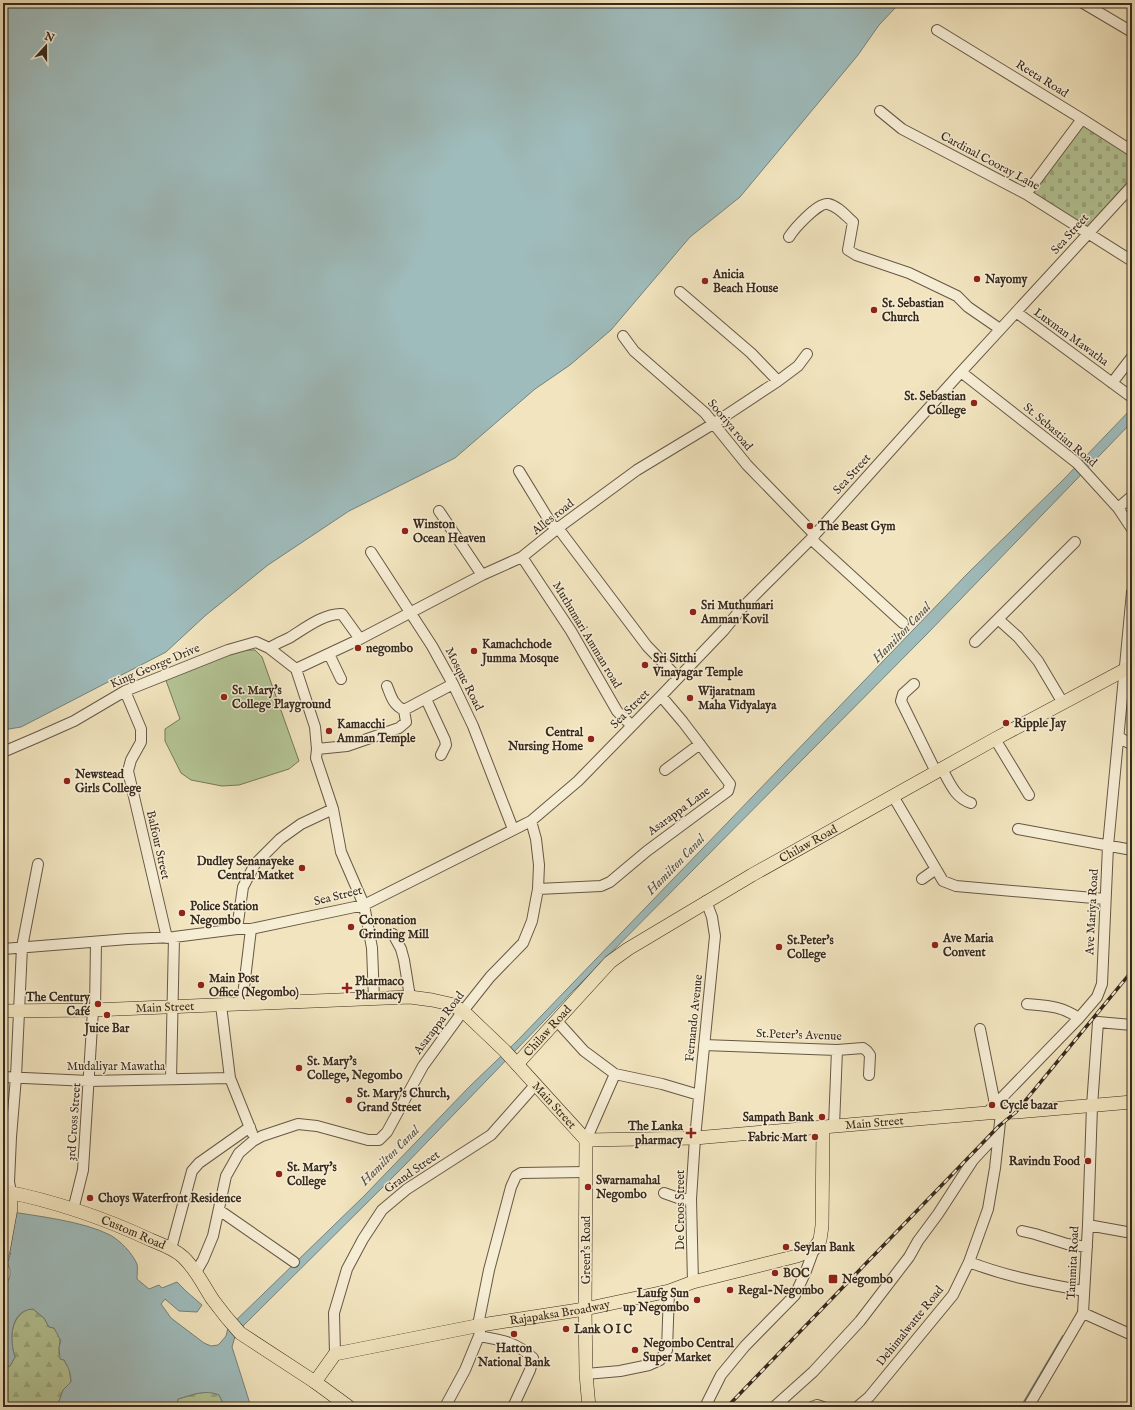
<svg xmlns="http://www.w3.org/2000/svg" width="1135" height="1410" viewBox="0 0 1135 1410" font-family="'IM FELL English',serif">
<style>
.forest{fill:url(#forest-firs);stroke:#76785a}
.cemetery{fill:url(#cemetery-stones);stroke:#76785a}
.pitch{fill:#b4c596;stroke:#76785a}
.water{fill:#9fbcbc;stroke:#75827c}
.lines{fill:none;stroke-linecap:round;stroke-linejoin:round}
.stream{stroke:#75827c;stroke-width:2}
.minor-casing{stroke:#665845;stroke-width:12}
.major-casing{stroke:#372a1d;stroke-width:14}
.minor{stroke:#f6edd5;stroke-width:10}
.major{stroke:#f1e4be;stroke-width:13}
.rail-casing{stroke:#372a1d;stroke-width:3.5}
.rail{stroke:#f6edd5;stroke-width:2;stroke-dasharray:6;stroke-linecap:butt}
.poi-dot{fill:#8f2418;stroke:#f6edd5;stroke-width:1.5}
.labels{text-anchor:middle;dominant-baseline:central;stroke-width:3;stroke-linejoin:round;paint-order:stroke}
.street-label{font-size:12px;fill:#372a1d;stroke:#f6edd5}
.poi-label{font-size:12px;font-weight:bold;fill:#372a1d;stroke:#f6edd5;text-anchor:start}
.water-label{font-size:13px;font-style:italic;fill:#514e45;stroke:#f6edd5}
</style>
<defs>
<pattern id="forest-firs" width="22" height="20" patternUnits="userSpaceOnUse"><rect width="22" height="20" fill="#b4c596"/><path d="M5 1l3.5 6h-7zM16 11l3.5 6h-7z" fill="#9ba981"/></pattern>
<pattern id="cemetery-stones" width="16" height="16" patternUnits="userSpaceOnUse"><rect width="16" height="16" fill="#b4c596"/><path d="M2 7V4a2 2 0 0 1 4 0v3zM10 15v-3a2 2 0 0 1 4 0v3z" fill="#9ba981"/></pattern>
</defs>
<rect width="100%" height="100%" fill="#f1e4be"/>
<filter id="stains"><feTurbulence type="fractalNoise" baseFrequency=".005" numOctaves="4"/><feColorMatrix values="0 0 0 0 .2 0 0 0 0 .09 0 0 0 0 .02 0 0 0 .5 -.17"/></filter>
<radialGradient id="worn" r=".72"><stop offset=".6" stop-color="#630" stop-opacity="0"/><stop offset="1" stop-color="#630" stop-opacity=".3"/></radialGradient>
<path class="forest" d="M29,1309H33L44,1318L49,1327L54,1328C63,1340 59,1340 59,1353L69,1368L71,1382L63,1390L57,1407H3V1367L10,1366L15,1357C9,1340 10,1316 29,1309Z
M211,1392L219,1395L225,1407H174L177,1404L178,1399L199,1393Z"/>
<path class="cemetery" d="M1082,122L1132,155V177L1086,228L1030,192Z"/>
<path class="pitch" d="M228,650H255L262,657L299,761L289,769L239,785L222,786L191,780L181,773L165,741V729L180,719L164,675Z"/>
<path class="water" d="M3,3H897V6L879,25L858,55L740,197L690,237L611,330L570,365L535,389L455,458L349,511L268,565L206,615L166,652L21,727L3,730Z
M1132,408V422L926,635L572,992L403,1167L236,1333L232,1347L251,1407H225L219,1395C205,1389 192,1395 178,1399L177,1404L174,1407H57L63,1390L71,1382C71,1373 68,1367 64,1360L60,1359L59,1347L61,1341L54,1328L49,1327L44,1318L33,1309C10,1310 9,1340 15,1357L10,1366L3,1367V1293L10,1276V1269L7,1263L11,1253L3,1250V1203L6,1211C36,1216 83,1221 110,1235C121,1241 132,1253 137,1264C138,1268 137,1275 137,1279L149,1289L159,1285L162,1288L177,1282L187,1292L202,1305L197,1312L179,1311L165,1299L161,1304L171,1318L204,1343L211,1346L218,1345L221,1342L226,1336L228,1328L364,1196L470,1086L517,1041L967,574L1062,481Z"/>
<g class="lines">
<path class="stream" d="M1021,1407L1063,1336"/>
<g class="minor-casing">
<path id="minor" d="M1083,3L1132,32
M937,30L1082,119L1132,151
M880,111L902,129L1026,194L1132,261
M1026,194L1082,119
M789,237C794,229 818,202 828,204C838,206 846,216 853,222L848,250L856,255L909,273L957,296L968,307L1000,329
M680,292L751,353L778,381
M1016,312L1130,396
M623,336L634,351L705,413L747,465L815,535
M961,372L1077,463L1118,508L1132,529
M1112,383L1132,357
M519,471L552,525L558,528L647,646L678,678
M1118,508L1132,496
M439,511L482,575
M811,539L903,623
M371,552L432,646L453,684L473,726L513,829
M522,557L571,631L617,711L631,725
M998,619L1018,637L1038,661L1063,703
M975,642L1075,542
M269,648C276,644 282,641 289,638C304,629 324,613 342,614L360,639
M329,654L341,679
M296,669L360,639L482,575L522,557L558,528L637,470L713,424L778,381L798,366L807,354
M914,684L903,694L901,701L936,772
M387,686C391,696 393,705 404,710
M125,691L141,729V742L131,760L128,771L167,938
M426,699L445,740L446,745L441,755
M1119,737L1132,745
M995,739L1029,795
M317,749L347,746L399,728L406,722L404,710L453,684
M3,752L38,737L74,721L125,691L228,650L256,642L269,648L296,669L315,727L317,749L316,758L333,809L341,852L364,905L372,948L374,999
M942,769C950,783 955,798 971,803
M665,770L700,744
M893,796L943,881L956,886L1105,899
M1018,829L1132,850
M922,879L936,869
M538,889L601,886L610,882L647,851L728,791L730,784L683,722L661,696
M237,929L243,887L255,864L280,839L301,824L333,809
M393,934L401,949L404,960L410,997
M3,949L128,939L174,937L237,929H251L364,905L531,821L578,781L661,696L724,630L741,609L811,539L961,372L1132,186
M242,1004L251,929
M1027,1004C1049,1006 1061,1006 1079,1018
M221,1005L230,1078L252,1133
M95,1010L96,942
M556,1020L584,1051L615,1074L662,1084L699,1095
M980,1029L995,1104
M704,1045L837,1050L863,1048L867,1051L870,1055L869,1075
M3,1077L89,1081L230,1078
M171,1079L174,937
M987,1113L1079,1018L1097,997L1102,984L1108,846L1132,592
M834,1126L837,1050
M586,1140L615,1074
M11,1192L9,1182L11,1137L16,1077L22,947L38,864
M664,1193L681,1199H691
M73,1210L83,1170L93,1010
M219,1210L294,1262
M1088,1225L1132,1233
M1022,1231L1035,1234L1067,1244L1087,1247
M171,1249L192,1171L199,1163L250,1127
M969,1262C1008,1277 1043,1283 1084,1291
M196,1272L203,1260L213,1236L226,1176L239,1153L253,1141L262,1136L298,1124L317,1126L368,1140H379L387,1132L423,1066L463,1011L490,977L523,943L532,921L538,889L539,865L536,839L531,821
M693,1282L691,1199L695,1138L715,936L712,917L706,901
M1083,1313L1132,1335
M478,1325L489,1270L511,1187L516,1176L521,1173L586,1172
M479,1336C502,1340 516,1342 533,1358L530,1370L513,1407
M335,1354L334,1313L347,1269L363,1239L382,1210L407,1189L491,1135L536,1084
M586,1374L620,1371L649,1365L660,1360L667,1350L669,1291
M445,1407L465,1370L479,1336L480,1331
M705,1407L721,1375L745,1346L795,1295L806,1271L814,1249
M774,1407L813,1372L860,1321L909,1257L918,1241L938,1214L973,1160L998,1133
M812,1407L817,1405L823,1407
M857,1407L869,1397L953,1295L969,1262L988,1209L995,1168L1001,1113
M1028,1407L1083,1313L1088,1225L1092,1106L1098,1022L1132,1025"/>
</g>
<g class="major-casing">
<g id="major">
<path id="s1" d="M3,1011L93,1010L410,997L432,1000L450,1004L463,1011L505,1051L586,1140L695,1138L987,1113L1016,1112L1132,1102"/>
<path id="s2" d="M517,1064L610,962L628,949L752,875L995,739L1132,666"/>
<path d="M586,1140L585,1309L586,1374L589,1407"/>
<path id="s3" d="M3,1191C54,1201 104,1218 151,1240C161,1244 175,1249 183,1257C196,1269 203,1285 213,1300C221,1311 230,1322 240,1333L315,1382L349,1407"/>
<path d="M3,1252L11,1208V1192"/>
<path id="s4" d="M315,1382L335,1354L481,1325L585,1309L669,1291L693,1282L797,1256L814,1249L820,1240L822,1226L823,1127"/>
</g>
</g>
<use href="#minor" class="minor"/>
<use href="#major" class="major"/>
<g class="rail-casing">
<path id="rail" d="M727,1407L999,1126L1016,1112L1132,971"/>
</g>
<use href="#rail" class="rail"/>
</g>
<g class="poi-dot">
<circle cx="977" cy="279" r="4"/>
<circle cx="705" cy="281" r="4"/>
<circle cx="874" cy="310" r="4"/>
<circle cx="974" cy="403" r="4"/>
<circle cx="810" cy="526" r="4"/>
<circle cx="405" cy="531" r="4"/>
<circle cx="693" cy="612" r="4"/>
<circle cx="358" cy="648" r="4"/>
<circle cx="474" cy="651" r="4"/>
<circle cx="645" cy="665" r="4"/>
<circle cx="224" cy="697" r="4"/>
<circle cx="690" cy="698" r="4"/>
<circle cx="1006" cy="723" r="4"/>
<circle cx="329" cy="731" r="4"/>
<circle cx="591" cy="739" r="4"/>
<circle cx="67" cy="781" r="4"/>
<circle cx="302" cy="868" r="4"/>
<circle cx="182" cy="913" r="4"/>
<circle cx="351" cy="927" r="4"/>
<circle cx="935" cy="945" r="4"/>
<circle cx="779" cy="947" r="4"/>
<circle cx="201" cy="985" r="4"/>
<path d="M345 982h4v4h4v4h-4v4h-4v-4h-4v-4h4z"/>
<circle cx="98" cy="1004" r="4"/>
<circle cx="107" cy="1015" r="4"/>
<circle cx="299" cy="1068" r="4"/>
<circle cx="349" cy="1100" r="4"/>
<circle cx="992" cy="1105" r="4"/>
<circle cx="822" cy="1117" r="4"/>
<path d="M689 1127h4v4h4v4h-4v4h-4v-4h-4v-4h4z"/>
<circle cx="815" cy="1137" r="4"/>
<circle cx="1088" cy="1161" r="4"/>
<circle cx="279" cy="1174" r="4"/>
<circle cx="588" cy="1187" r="4"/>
<circle cx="90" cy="1198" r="4"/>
<circle cx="786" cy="1247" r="4"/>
<circle cx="775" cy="1273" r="4"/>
<rect x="828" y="1274" width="10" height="10" rx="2"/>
<circle cx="730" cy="1290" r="4"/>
<circle cx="697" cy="1300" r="4"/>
<circle cx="566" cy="1329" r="4"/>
<circle cx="514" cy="1334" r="4"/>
<circle cx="635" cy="1350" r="4"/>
</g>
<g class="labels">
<g class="street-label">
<text transform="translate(1042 79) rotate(32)">Reeta Road</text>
<text transform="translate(990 161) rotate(28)">Cardinal Cooray Lane</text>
<text transform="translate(1070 234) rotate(-48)">Sea Street</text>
<text transform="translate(1071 337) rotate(36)">Luxman Mawatha</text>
<text transform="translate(730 425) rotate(50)">Sooriya road</text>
<text transform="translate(1060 435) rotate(40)">St. Sebastian Road</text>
<text transform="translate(852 474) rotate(-48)">Sea Street</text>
<text transform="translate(553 517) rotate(-38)">Alles road</text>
<text transform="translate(587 635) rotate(59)">Muthumari Amman road</text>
<text transform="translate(155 666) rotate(-23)">King George Drive</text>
<text transform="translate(464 679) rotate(63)">Mosque Road</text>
<text transform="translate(630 709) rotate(-45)">Sea Street</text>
<text transform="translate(679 811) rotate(-36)">Asarappa Lane</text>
<text stroke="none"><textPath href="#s2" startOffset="369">Chilaw Road</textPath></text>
<text transform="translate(158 845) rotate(77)">Balfour Street</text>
<text transform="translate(338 896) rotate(-14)">Sea Street</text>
<text transform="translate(1092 912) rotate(-87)">Ave Mariya Road</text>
<text stroke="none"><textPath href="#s1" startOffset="162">Main Street</textPath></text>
<text transform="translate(694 1018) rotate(-84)">Fernando Avenue</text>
<text transform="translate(439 1023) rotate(-53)">Asarappa Road</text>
<text stroke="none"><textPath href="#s2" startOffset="45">Chilaw Road</textPath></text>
<text transform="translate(799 1035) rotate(2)">St.Peter's Avenue</text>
<text x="116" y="1066">Mudaliyar Mawatha</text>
<text stroke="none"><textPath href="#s1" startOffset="594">Main Street</textPath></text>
<text transform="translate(74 1122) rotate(-86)">3rd Cross Street</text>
<text stroke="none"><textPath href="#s1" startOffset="930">Main Street</textPath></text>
<text transform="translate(412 1172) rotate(-35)">Grand Street</text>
<text transform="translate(680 1210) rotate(-90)">De Croos Street</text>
<text stroke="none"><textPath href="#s3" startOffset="137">Custom Road</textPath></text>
<text transform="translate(586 1250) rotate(-90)">Green's Road</text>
<text transform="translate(1073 1263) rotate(-87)">Tammita Road</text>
<text stroke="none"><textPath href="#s4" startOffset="263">Rajapaksa Broadway</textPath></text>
<text transform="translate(910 1326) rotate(-51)">Dehimalwatte Road</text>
</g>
<g class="poi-label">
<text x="713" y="274">Anicia<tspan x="713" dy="14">Beach House</tspan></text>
<text x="985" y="279">Nayomy</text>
<text x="882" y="303">St. Sebastian<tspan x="882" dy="14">Church</tspan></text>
<text x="966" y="396" text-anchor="end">St. Sebastian<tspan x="966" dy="14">College</tspan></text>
<text x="413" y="524">Winston<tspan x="413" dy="14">Ocean Heaven</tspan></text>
<text x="818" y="526">The Beast Gym</text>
<text x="701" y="605">Sri Muthumari<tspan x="701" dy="14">Amman Kovil</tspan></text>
<text x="482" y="644">Kamachchode<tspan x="482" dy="14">Jumma Mosque</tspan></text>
<text x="366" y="648">negombo</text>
<text x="653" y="658">Sri Sitthi<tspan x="653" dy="14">Vinayagar Temple</tspan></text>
<text x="232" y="690">St. Mary's<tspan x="232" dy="14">College Playground</tspan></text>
<text x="698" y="691">Wijaratnam<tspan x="698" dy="14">Maha Vidyalaya</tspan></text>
<text x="1014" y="723">Ripple Jay</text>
<text x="337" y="724">Kamacchi<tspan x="337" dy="14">Amman Temple</tspan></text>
<text x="583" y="732" text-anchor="end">Central<tspan x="583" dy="14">Nursing Home</tspan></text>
<text x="75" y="774">Newstead<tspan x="75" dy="14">Girls College</tspan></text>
<text x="294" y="861" text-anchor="end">Dudley Senanayeke<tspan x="294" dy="14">Central Matket</tspan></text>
<text x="190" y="906">Police Station<tspan x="190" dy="14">Negombo</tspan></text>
<text x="359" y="920">Coronation<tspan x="359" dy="14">Grinding Mill</tspan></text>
<text x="943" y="938">Ave Maria<tspan x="943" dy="14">Convent</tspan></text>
<text x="787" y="940">St.Peter's<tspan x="787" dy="14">College</tspan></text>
<text x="209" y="978">Main Post<tspan x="209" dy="14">Office (Negombo)</tspan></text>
<text x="355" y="981">Pharmaco<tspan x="355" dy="14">Pharmacy</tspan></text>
<text x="90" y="997" text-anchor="end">The Century<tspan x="90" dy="14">Café</tspan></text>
<text x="107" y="1028" text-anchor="middle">Juice Bar</text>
<text x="307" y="1061">St. Mary's<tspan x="307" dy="14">College, Negombo</tspan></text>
<text x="357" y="1093">St. Mary's Church,<tspan x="357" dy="14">Grand Street</tspan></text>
<text x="1000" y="1105">Cycle bazar</text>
<text x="814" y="1117" text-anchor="end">Sampath Bank</text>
<text x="683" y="1126" text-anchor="end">The Lanka<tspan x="683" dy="14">pharmacy</tspan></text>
<text x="807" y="1137" text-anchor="end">Fabric Mart</text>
<text x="1080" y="1161" text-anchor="end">Ravindu Food</text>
<text x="287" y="1167">St. Mary's<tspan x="287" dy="14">College</tspan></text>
<text x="596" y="1180">Swarnamahal<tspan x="596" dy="14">Negombo</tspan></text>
<text x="98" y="1198">Choys Waterfront Residence</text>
<text x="794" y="1247">Seylan Bank</text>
<text x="783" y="1273">BOC</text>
<text x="842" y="1279">Negombo</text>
<text x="738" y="1290">Regal-Negombo</text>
<text x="689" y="1293" text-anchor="end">Laufg Sun<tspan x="689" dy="14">up Negombo</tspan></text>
<text x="574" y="1329">Lank O I C</text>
<text x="643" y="1343">Negombo Central<tspan x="643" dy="14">Super Market</tspan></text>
<text x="514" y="1348" text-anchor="middle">Hatton<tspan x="514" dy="14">National Bank</tspan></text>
</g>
<g class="water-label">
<text transform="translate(902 633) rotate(-46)">Hamilton Canal</text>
<text transform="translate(676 865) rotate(-46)">Hamilton Canal</text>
<text transform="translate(390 1156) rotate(-45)">Hamilton Canal</text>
</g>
</g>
<rect width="1135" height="1410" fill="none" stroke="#f1e4be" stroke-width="16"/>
<rect x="4" y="4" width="1127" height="1402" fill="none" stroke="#372a1d" stroke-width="2"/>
<rect x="8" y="8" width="1119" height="1394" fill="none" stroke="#372a1d"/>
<g transform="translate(46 46) rotate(21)" stroke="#f6edd5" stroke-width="3" paint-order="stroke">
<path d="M0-3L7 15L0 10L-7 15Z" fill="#372a1d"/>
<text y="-6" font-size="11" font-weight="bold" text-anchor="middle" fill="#372a1d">N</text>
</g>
<rect width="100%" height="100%" filter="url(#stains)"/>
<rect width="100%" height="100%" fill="url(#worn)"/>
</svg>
